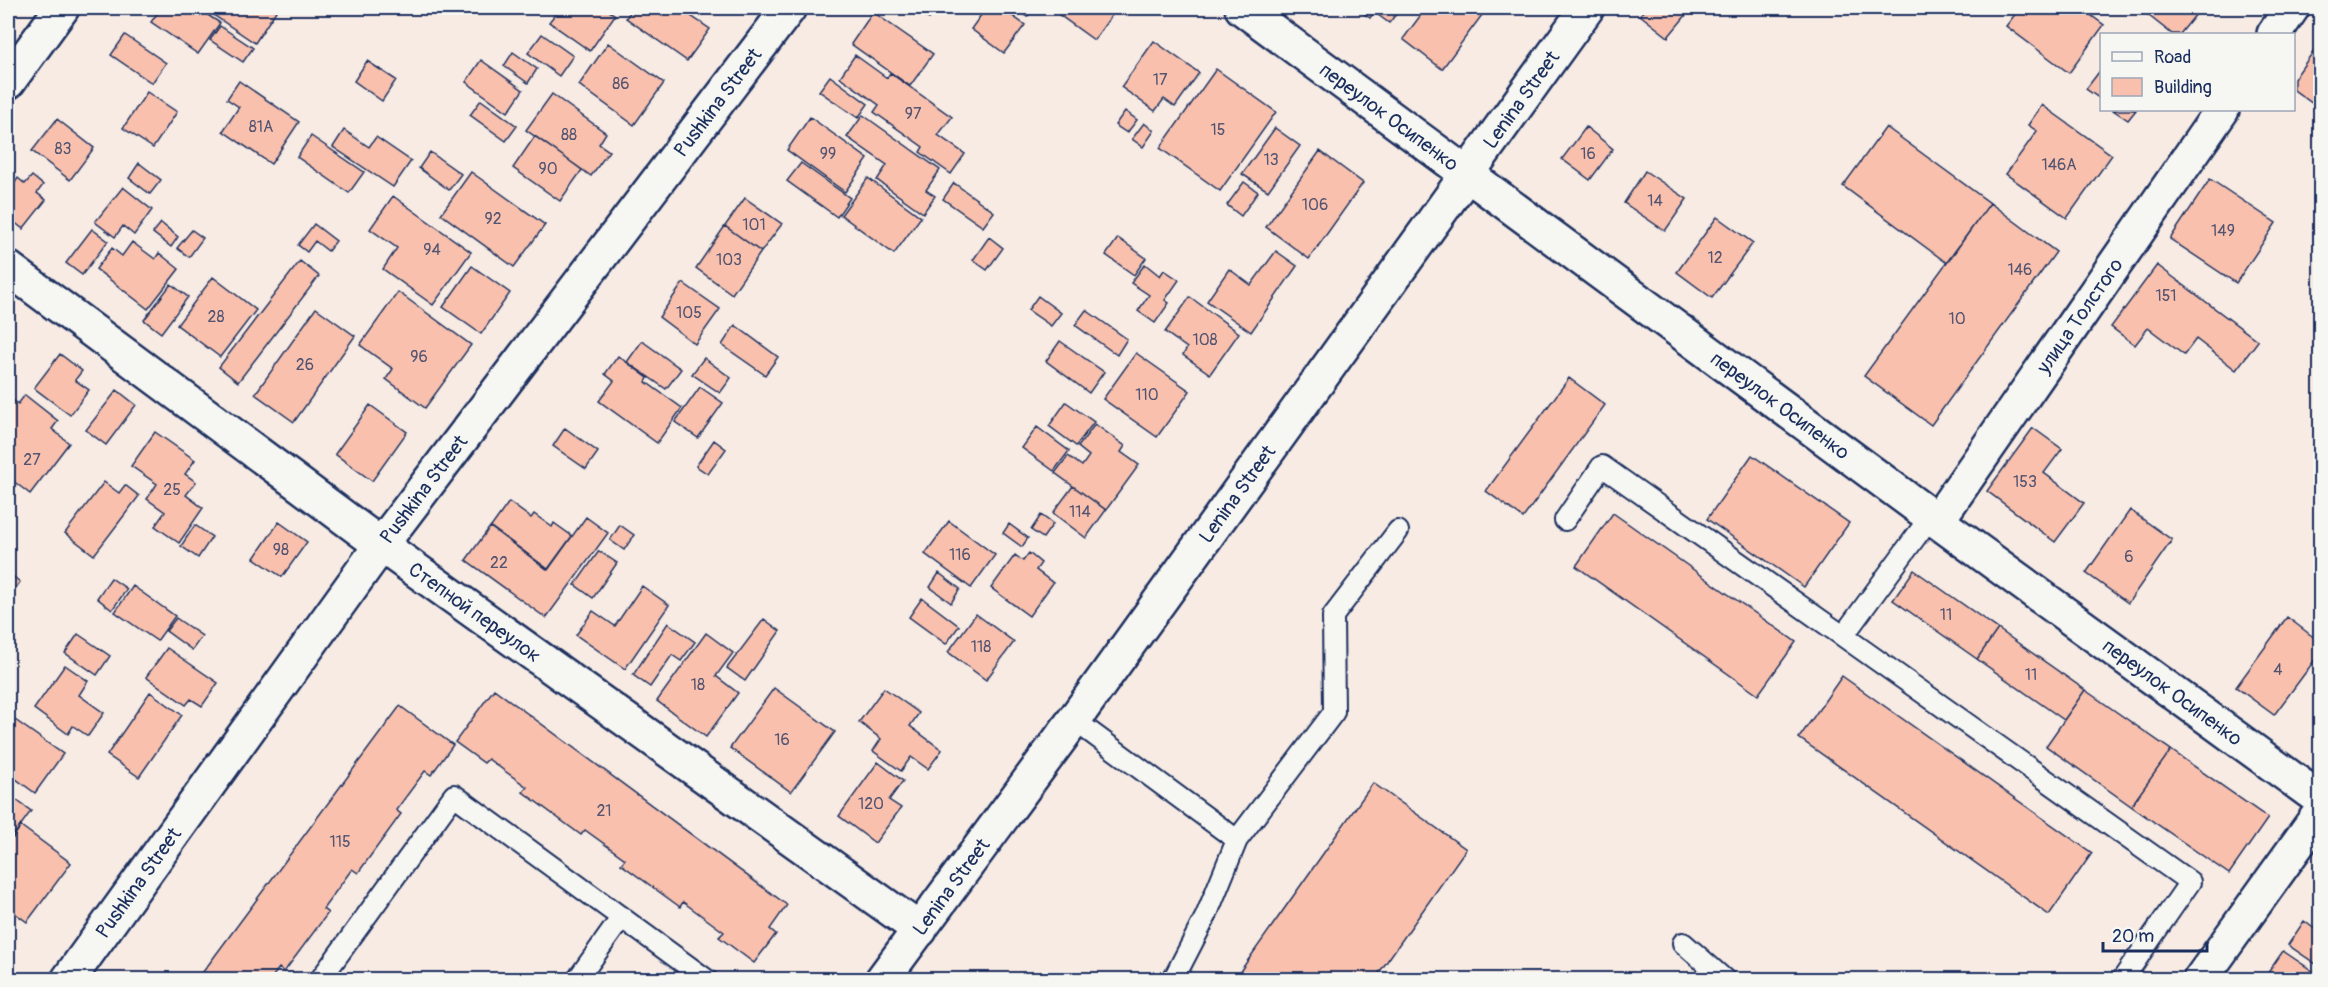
<svg xmlns="http://www.w3.org/2000/svg" width="2328" height="987" viewBox="0 0 2328 987" font-family="Pangolin,sans-serif">
<style>
.building{fill:#f9c1ad;stroke:#1b2f5e;stroke-width:1.5}
.lines{fill:none;stroke-linecap:round;stroke-linejoin:round}
.service-casing{stroke:#1b2f5e;stroke-width:24}
.minor-casing{stroke:#1b2f5e;stroke-width:38}
.tertiary-casing{stroke:#1b2f5e;stroke-width:38}
.service{stroke:#f6f6f2;stroke-width:20}
.minor{stroke:#f6f6f2;stroke-width:33}
.tertiary{stroke:#f6f6f2;stroke-width:33}
.labels{text-anchor:middle;dominant-baseline:central;stroke-width:4.5;stroke-linejoin:round;paint-order:stroke}
.number-label{font-size:16px;fill:#525472}
.street-label{font-size:20px;fill:#1b2f5e;stroke:#f6f6f2}
</style>
<rect width="100%" height="100%" fill="#f7ebe4"/>
<filter id="ink" filterUnits="userSpaceOnUse"><feTurbulence type="fractalNoise" baseFrequency=".0167" numOctaves="2"/><feDisplacementMap in="SourceGraphic" scale="12" xChannelSelector="R" yChannelSelector="G"/><feConvolveMatrix kernelMatrix="1 2 1 2 8 2 1 2 1" color-interpolation-filters="sRGB"/></filter>
<g filter="url(#ink)">
<path class="building" d="M161,8H197L220,23L198,54L151,22Z
M220,8H278L255,43L215,16Z
M560,8H605L615,15L590,51L549,22Z
M633,8H679L710,29L687,61L626,18Z
M913,8H937L929,19Z
M986,8H1001L1025,25L1004,53L971,29Z
M1014,8H1034L1027,17Z
M1063,8H1117L1094,40L1058,14Z
M1356,8H1401L1389,23L1374,12L1370,18Z
M1426,8H1481L1485,11L1442,69L1403,39Z
M1646,8H1692L1668,37L1640,15Z
M2020,8H2081L2104,25L2069,73L2006,26Z
M2148,8H2201L2180,34H2172L2144,12Z
M873,12L933,54L910,86L851,44Z
M220,26L253,48L243,62L210,40Z
M542,34L573,56L559,76L528,53Z
M125,35L166,63L152,83L111,55Z
M1154,41L1199,73L1175,107L1164,99L1155,111L1121,87Z
M2320,42V109L2294,90V79Z
M608,43L664,83L634,125L579,85Z
M513,52L537,69L528,83L504,66Z
M855,55L887,78L890,73L952,117L938,135L965,154L951,174L920,152L923,147L874,112L879,105L840,77Z
M481,60L523,90L508,112L466,82Z
M367,61L396,80L382,101L354,81Z
M2102,68V100L2086,89Z
M1216,69L1276,112L1220,191L1160,148Z
M830,76L868,104L858,118L819,91Z
M239,81L299,122L271,164L223,131L239,107L227,99Z
M147,92L177,112L153,148L123,128Z
M552,94L606,133L599,144L609,151L591,176L526,130Z
M481,100L517,126L506,141L470,115Z
M2042,105L2112,155L2067,218L2006,174L2037,131L2028,125Z
M2113,110H2136L2128,120Z
M1125,111L1137,120L1127,133L1115,125Z
M863,115L940,170L926,190L935,196L923,213L877,180L887,165L847,137Z
M810,117L868,159L845,192L787,150Z
M57,119L94,148L70,180L32,151Z
M1144,123L1154,131L1143,147L1132,139Z
M1586,127L1613,149L1590,180L1562,159Z
M1886,127L1990,203L1947,263L1843,186Z
M1275,128L1300,146L1268,191L1242,174Z
M344,130L369,147L376,137L411,161L393,187L333,147Z
M311,136L364,172L349,193L297,157Z
M535,136L582,170L560,201L513,168Z
M1320,151L1363,183L1309,259L1266,227Z
M430,152L461,174L449,190L419,168Z
M139,163L161,180L150,194L129,178Z
M801,163L850,198L837,217L787,181Z
M1645,171L1687,199L1665,231L1624,203Z
M471,172L545,225L514,267L441,214Z
M32,176L43,185L37,193L46,200L23,229L8,217V193L18,178L25,184Z
M868,178L921,217L894,254L841,215Z
M2210,179L2276,223L2236,283L2170,239Z
M1244,182L1258,192L1241,216L1227,205Z
M954,183L994,212L983,227L943,199Z
M123,187L152,210L134,235L123,226L115,237L95,222Z
M393,196L471,252L433,305L383,269L397,248L370,229Z
M745,198L782,224L761,252L725,226Z
M1990,203L2056,252L1931,425L1864,376Z
M1717,217L1753,243L1712,298L1677,272Z
M161,223L178,237L171,247L153,233Z
M314,224L336,241L328,251L315,241L307,252L298,245Z
M725,226L761,252L732,294L696,268Z
M92,229L108,241L82,275L66,263Z
M192,230L203,238L189,257L177,248Z
M989,237L1003,248L987,270L973,260Z
M1118,238L1146,258L1134,275L1106,255Z
M132,242L155,259L159,253L179,269L148,309L96,269L112,248L122,256Z
M1276,251L1297,266L1251,332L1207,301L1229,269L1251,285Z
M300,261L319,276L238,382L219,367Z
M1145,264L1160,276L1164,270L1179,280L1165,300L1169,303L1155,323L1138,311L1149,295L1131,283Z
M2157,265L2258,341L2236,370L2196,339L2184,355L2148,328L2135,345L2111,327Z
M472,266L510,293L481,334L443,307Z
M213,277L256,310L220,357L177,325Z
M683,283L720,309L695,344L659,317Z
M171,284L188,297L161,333L144,320Z
M398,292L471,345L425,408L386,379L393,369L360,345Z
M1038,296L1061,313L1051,326L1028,310Z
M1190,297L1239,333L1210,374L1183,355L1187,348L1165,332Z
M316,308L355,336L294,422L255,394Z
M1086,310L1127,339L1117,355L1075,325Z
M735,325L778,357L765,375L722,345Z
M642,341L681,369L666,389L627,362Z
M1060,341L1104,372L1089,393L1046,361Z
M1136,353L1190,391L1157,437L1103,399Z
M60,354L82,371L75,380L89,390L70,415L34,388Z
M618,356L648,378L646,382L682,408L657,443L599,401L614,381L605,374Z
M704,358L731,378L720,393L692,374Z
M1569,378L1605,405L1523,518L1486,491Z
M700,387L723,403L698,438L675,422Z
M117,390L136,405L106,445L86,430Z
M25,395L58,421L52,429L69,443L30,494L8,477V396L18,404Z
M1066,402L1094,422L1076,446L1049,426Z
M370,405L407,432L372,481L335,454Z
M1095,424L1125,446L1121,452L1139,465L1106,510L1055,473L1068,456L1082,466L1089,456L1078,447Z
M1037,427L1069,451L1054,471L1022,448Z
M565,428L598,452L586,469L553,446Z
M2033,428L2062,449L2044,473L2084,503L2055,542L1987,491Z
M155,432L195,460L185,474L196,482L186,495L203,508L179,543L155,526L165,512L147,499L157,484L131,466Z
M714,440L726,449L708,474L696,466Z
M1752,455L1849,523L1804,587L1707,519Z
M104,482L119,493L125,485L139,496L94,555L65,533Z
M1073,486L1106,510L1086,538L1053,513Z
M509,502L531,518L534,514L552,527L554,523L572,536L548,569L491,527Z
M2130,510L2172,540L2128,603L2086,573Z
M1613,513L1796,642L1758,695L1576,566Z
M1041,515L1053,524L1043,538L1031,530Z
M586,517L608,533L546,618L466,560L490,527L548,570Z
M949,521L995,555L971,588L925,554Z
M279,522L307,542L282,577L254,558Z
M1009,524L1028,538L1022,547L1003,533Z
M195,525L212,537L198,558L181,546Z
M620,525L634,535L624,550L610,540Z
M599,551L617,563L593,598L575,585Z
M1029,553L1041,563L1036,570L1053,583L1029,616L991,588L1015,555L1023,561Z
M1914,570L1998,629L1977,659L1893,600Z
M8,572L20,582L8,598Z
M939,573L960,589L951,603L930,587Z
M111,578L127,589L112,610L97,598Z
M133,586L175,616L157,641L115,612Z
M642,586L669,605L625,669L576,635L593,611L615,626Z
M922,598L959,626L946,644L909,617Z
M976,614L1014,642L986,680L948,652Z
M2287,617L2320,642V653L2274,715L2236,687Z
M176,618L202,636L192,650L166,631Z
M764,619L780,631L745,681L727,668Z
M668,623L695,642L681,661L672,655L650,687L633,675Z
M1998,629L2085,690L2064,720L1977,659Z
M706,633L733,653L716,676L738,693L706,737L657,701Z
M78,634L110,656L97,675L65,653Z
M167,648L218,683L202,706L191,699L186,705L146,677Z
M65,665L88,681L79,695L104,713L88,736L73,726L68,734L34,709Z
M1842,676L2092,853L2049,915L1799,738Z
M774,688L835,732L791,792L730,748Z
M884,688L919,713L910,726L942,750L928,769L911,757L901,771L873,751L881,739L859,722Z
M494,689L787,905L770,929L776,934L754,963L719,937L724,932L683,902L680,907L621,864L625,859L585,830L581,835L523,792L527,787L488,759L484,763L455,742Z
M2085,690L2171,750L2131,806L2046,746Z
M150,692L182,715L139,777L107,755Z
M400,706L453,745L431,775L425,771L396,810L401,814L358,873L352,869L323,909L328,913L284,972L279,968L270,980H197Z
M8,715L63,754L35,793L8,773Z
M2171,750L2268,818L2229,874L2131,806Z
M878,762L903,781L889,800L901,808L875,843L839,816Z
M1373,783L1466,849L1374,980H1234Z
M8,794L31,811L8,843Z
M21,826L71,863L27,922L8,908V845Z
M2304,921L2320,933V963L2319,966L2288,945Z
M2283,951L2320,976L2317,980H2263Z"/>
<g class="lines">
<g class="service-casing">
<path id="service" d="M1565,520L1602,466L1843,636L1931,516
M1843,636L2190,882L2122,980
M1074,720L1237,840L1206,916L1173,980
M1237,840L1334,712L1333,616L1398,531
M1683,943L1725,980
M320,980L454,795L707,980
M577,980L622,917"/>
</g>
<g class="minor-casing">
<g id="minor">
<path d="M2274,34L2292,8"/>
<path id="s1" d="M8,268L381,545L920,930"/>
<path id="s2" d="M1937,521L2222,110"/>
<path id="s3" d="M68,980L381,545L789,8"/>
<path d="M2200,980L2320,813"/>
</g>
</g>
<g class="tertiary-casing">
<g id="tertiary">
<path id="s4" d="M1242,8L1937,521L2320,799"/>
<path d="M8,82L62,8"/>
<path id="s5" d="M882,980L1074,720L1587,8"/>
</g>
</g>
<use href="#service" class="service"/>
<use href="#minor" class="minor"/>
<use href="#tertiary" class="tertiary"/>
</g>
</g>
<g class="labels">
<g class="number-label">
<text x="1160" y="80">17</text>
<text x="621" y="84">86</text>
<text x="913" y="114">97</text>
<text x="261" y="127">81А</text>
<text x="1218" y="130">15</text>
<text x="569" y="135">88</text>
<text x="63" y="149">83</text>
<text x="828" y="154">99</text>
<text x="1588" y="154">16</text>
<text x="1271" y="160">13</text>
<text x="2059" y="165">146А</text>
<text x="548" y="169">90</text>
<text x="1655" y="201">14</text>
<text x="1315" y="205">106</text>
<text x="493" y="219">92</text>
<text x="754" y="225">101</text>
<text x="2223" y="231">149</text>
<text x="432" y="250">94</text>
<text x="1715" y="258">12</text>
<text x="729" y="260">103</text>
<text x="2020" y="270">146</text>
<text x="2166" y="296">151</text>
<text x="689" y="313">105</text>
<text x="216" y="317">28</text>
<text x="1957" y="319">10</text>
<text x="1205" y="340">108</text>
<text x="419" y="357">96</text>
<text x="305" y="365">26</text>
<text x="1147" y="395">110</text>
<text x="32" y="460">27</text>
<text x="2025" y="482">153</text>
<text x="172" y="490">25</text>
<text x="1080" y="512">114</text>
<text x="281" y="550">98</text>
<text x="960" y="555">116</text>
<text x="2129" y="557">6</text>
<text x="499" y="563">22</text>
<text x="1946" y="615">11</text>
<text x="981" y="647">118</text>
<text x="2278" y="670">4</text>
<text x="2031" y="675">11</text>
<text x="698" y="685">18</text>
<text x="782" y="740">16</text>
<text x="871" y="804">120</text>
<text x="604" y="811">21</text>
<text x="340" y="842">115</text>
</g>
<g class="street-label">
<text stroke="none"><textPath href="#s5" startOffset="1088">Lenina Street</textPath></text>
<text stroke="none"><textPath href="#s3" startOffset="1092">Pushkina Street</textPath></text>
<text stroke="none"><textPath href="#s4" startOffset="183">переулок Осипенко</textPath></text>
<text stroke="none"><textPath href="#s2" startOffset="250">улица Толстого</textPath></text>
<text stroke="none"><textPath href="#s4" startOffset="669">переулок Осипенко</textPath></text>
<text stroke="none"><textPath href="#s3" startOffset="606">Pushkina Street</textPath></text>
<text stroke="none"><textPath href="#s5" startOffset="602">Lenina Street</textPath></text>
<text stroke="none"><textPath href="#s1" startOffset="580">Степной переулок</textPath></text>
<text stroke="none"><textPath href="#s4" startOffset="1155">переулок Осипенко</textPath></text>
<text stroke="none"><textPath href="#s3" startOffset="120">Pushkina Street</textPath></text>
<text stroke="none"><textPath href="#s5" startOffset="116">Lenina Street</textPath></text>
</g>
</g>
<rect width="2328" height="987" fill="none" stroke="#f6f6f2" stroke-width="30"/>
<rect x="15" y="15" width="2298" height="957" fill="none" stroke="#1b2f5e" stroke-width="2" filter="url(#ink)"/>
<rect x="2100" y="33" width="195" height="78" fill="#f6f6f2" stroke="#9ea6b7" stroke-width="1.5"/>
<rect x="2112" y="52" width="30" height="9" fill="#f6f6f2" stroke="#9ea6b7" stroke-width="1.5"/>
<text x="2154" y="63" font-size="18" fill="#1b2f5e">Road</text>
<rect x="2112" y="78" width="30" height="18" fill="#f9c1ad" stroke="#9ea6b7" stroke-width="1.5"/>
<text x="2154" y="93" font-size="18" fill="#1b2f5e">Building</text>
<path d="M2103 942v9h104v-9" fill="none" stroke="#1b2f5e" stroke-width="3"/>
<text x="2112" y="942" font-size="18" fill="#1b2f5e" stroke="#f6f6f2" stroke-width="4.5" paint-order="stroke">20 m</text>
</svg>
